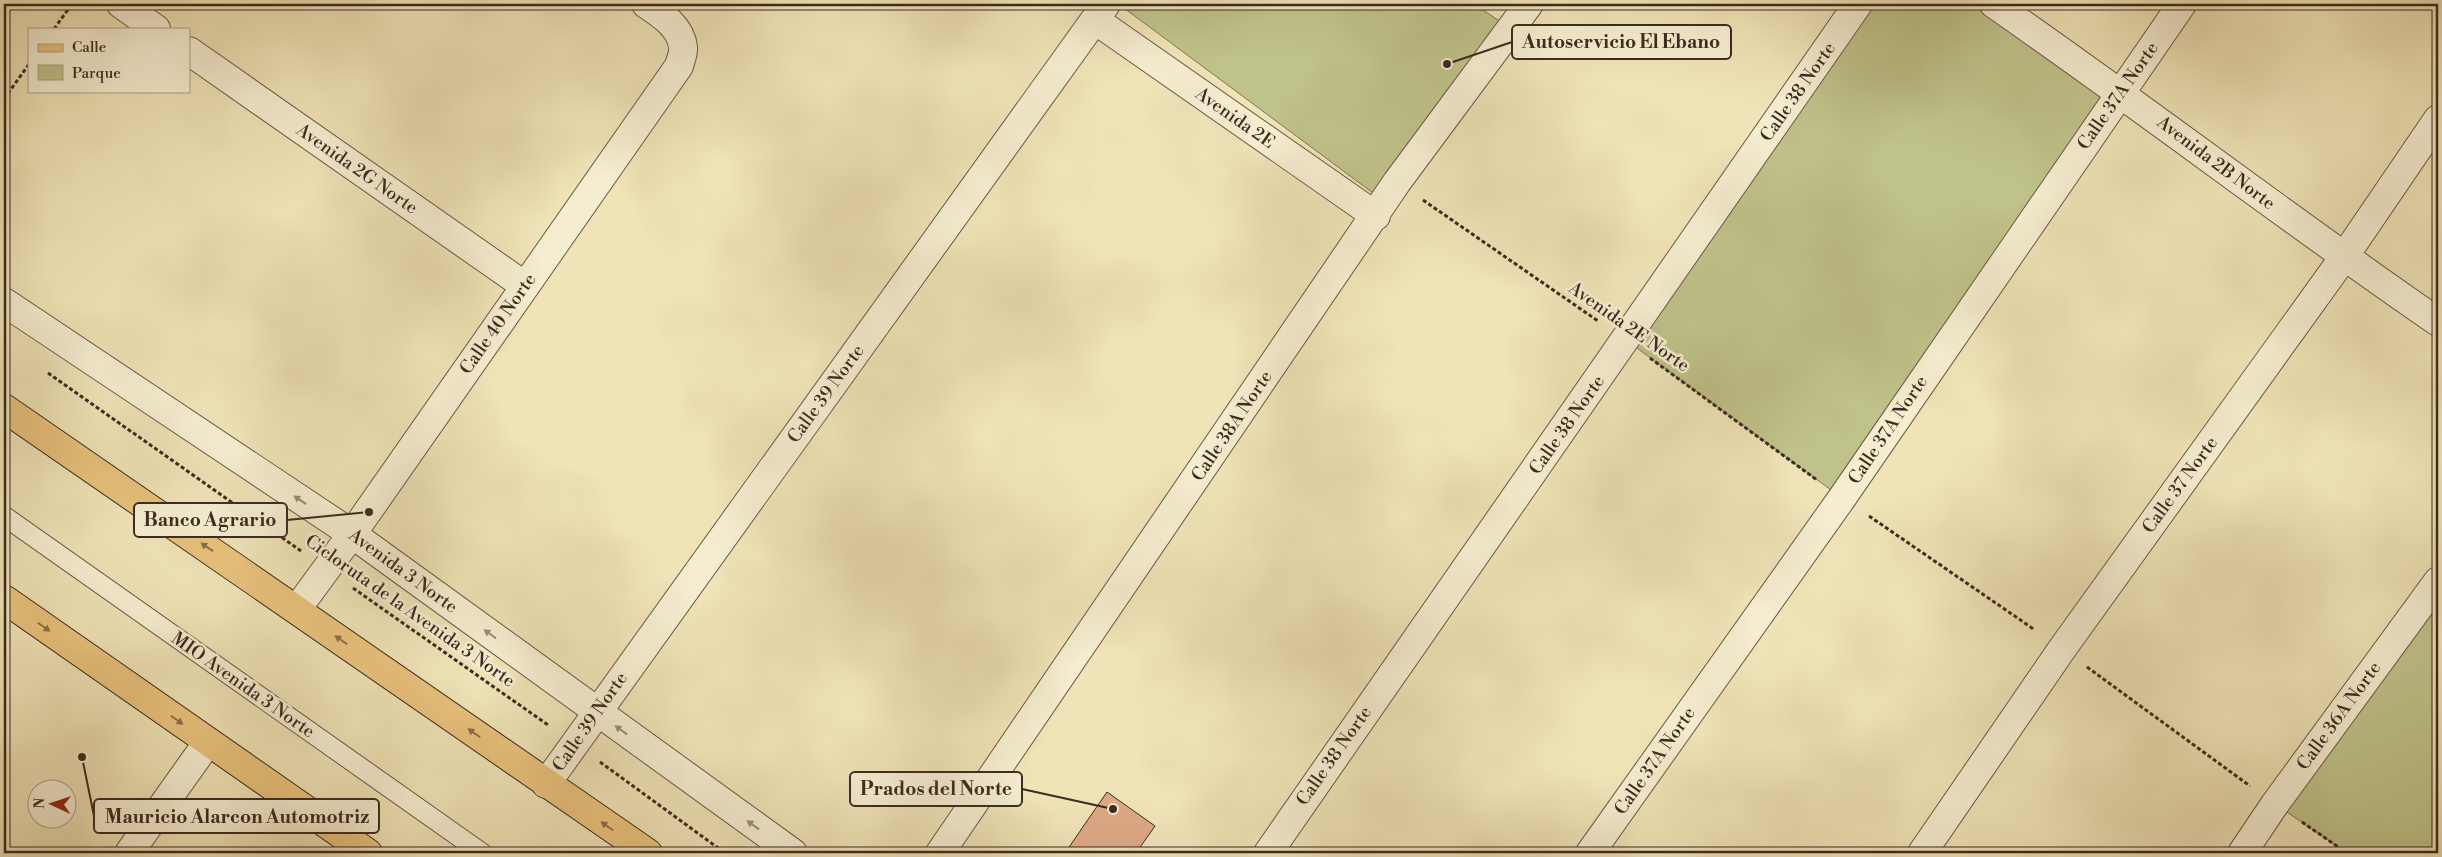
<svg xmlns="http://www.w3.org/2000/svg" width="2442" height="857" viewBox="0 0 2442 857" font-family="'Libre Bodoni',serif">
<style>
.green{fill:#bfc28a;stroke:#7e7655}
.building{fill:#dda886;stroke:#3d2a20}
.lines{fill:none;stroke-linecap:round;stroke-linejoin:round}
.lane-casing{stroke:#6a5846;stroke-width:21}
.street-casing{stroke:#6a5846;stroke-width:30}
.primary-casing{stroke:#3d2a20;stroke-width:30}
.path{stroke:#3d2a20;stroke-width:3;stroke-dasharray:4 2.5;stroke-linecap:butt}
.lane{stroke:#f5edd0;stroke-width:19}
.street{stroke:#f5edd0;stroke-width:28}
.primary{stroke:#e8c27c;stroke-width:28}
.oneway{fill:#998c78}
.oneway2{fill:#8a6e49}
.labels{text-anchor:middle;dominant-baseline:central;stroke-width:5;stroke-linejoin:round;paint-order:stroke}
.street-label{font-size:18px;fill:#3d2a20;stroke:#f5edd0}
.leader{fill:none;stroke:#3d2a20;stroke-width:2}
.callout-dot{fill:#3d2a20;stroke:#f5edd0;stroke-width:2}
.callout{fill:#f5edd0;stroke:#3d2a20;stroke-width:2}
.callout-label{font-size:19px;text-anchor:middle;font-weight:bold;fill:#3d2a20}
</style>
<rect width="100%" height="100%" fill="#efe3b7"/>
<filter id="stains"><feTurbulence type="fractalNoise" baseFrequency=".004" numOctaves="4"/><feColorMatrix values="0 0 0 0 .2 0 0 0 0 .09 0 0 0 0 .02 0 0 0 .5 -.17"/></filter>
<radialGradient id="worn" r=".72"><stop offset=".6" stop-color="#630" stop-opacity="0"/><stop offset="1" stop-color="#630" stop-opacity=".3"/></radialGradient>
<path class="green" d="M1127,4H1474L1501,22L1377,196L1124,8Z
M1858,4H1994L2120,91L1842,498L1626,340Z
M2438,581V853H2347L2275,804Z"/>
<path class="building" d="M1107,792L1155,826L1136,853H1065Z"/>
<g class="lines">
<g class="lane-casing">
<path id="lane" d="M4,516L482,853"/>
</g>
<g class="street-casing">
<path id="street" d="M121,4L156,29
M1994,4C2144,108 2288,219 2438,322
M1095,20L1376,216
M189,51L525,286
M4,302L352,534L793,853
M297,609L352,534L679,66C680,61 684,53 683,47C681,27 661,14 646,4
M546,784L1106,4
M129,853L208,742
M940,853L1397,182L1529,4
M1268,853L1858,4
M1590,853L1842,498L2182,4
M1922,853L2062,649L2344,257L2438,119
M2242,853L2275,804L2438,581"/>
</g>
<g class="primary-casing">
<path id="primary" d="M4,408L648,853
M4,599L368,853"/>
</g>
<path class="path" d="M54,29L72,4
M4,99L29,64
M1423,200L1598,321
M1650,358L1817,480
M48,373L301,551
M1869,516L2035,630
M353,588L548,725
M2087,667L2250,786
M600,762L725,853
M2302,822L2347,853"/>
<use href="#lane" class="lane"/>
<use href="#street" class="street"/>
<use href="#primary" class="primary"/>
</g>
<defs><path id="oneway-solid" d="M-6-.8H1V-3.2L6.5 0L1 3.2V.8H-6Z" transform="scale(1.25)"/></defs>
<g class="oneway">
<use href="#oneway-solid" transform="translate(300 500) rotate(-146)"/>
<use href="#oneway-solid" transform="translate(490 634) rotate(-144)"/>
<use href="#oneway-solid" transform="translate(621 730) rotate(-144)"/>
<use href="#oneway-solid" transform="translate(753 825) rotate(-144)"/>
</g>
<g class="oneway2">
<use href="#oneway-solid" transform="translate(207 547) rotate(-146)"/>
<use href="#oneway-solid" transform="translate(44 627) rotate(35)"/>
<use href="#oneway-solid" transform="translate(341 640) rotate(-145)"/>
<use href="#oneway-solid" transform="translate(177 720) rotate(35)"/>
<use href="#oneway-solid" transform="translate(474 733) rotate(-145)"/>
<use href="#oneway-solid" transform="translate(607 826) rotate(-145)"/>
</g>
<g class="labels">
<g class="street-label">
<text transform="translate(1798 92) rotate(-55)">Calle 38 Norte</text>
<text transform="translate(2118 96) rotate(-55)">Calle 37A Norte</text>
<text transform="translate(1235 118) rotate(35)">Avenida 2E</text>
<text transform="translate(2216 163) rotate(37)">Avenida 2B Norte</text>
<text transform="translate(357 169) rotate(35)">Avenida 2G Norte</text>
<text transform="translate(498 324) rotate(-55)">Calle 40 Norte</text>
<text transform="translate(1629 327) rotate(35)">Avenida 2E Norte</text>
<text transform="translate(826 394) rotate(-54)">Calle 39 Norte</text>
<text transform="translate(1567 425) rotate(-55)">Calle 38 Norte</text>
<text transform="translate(1232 426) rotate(-56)">Calle 38A Norte</text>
<text transform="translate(1888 430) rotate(-56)">Calle 37A Norte</text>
<text transform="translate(2180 485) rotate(-54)">Calle 37 Norte</text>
<text transform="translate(403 571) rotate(36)">Avenida 3 Norte</text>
<text transform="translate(410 611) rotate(35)">Cicloruta de la Avenida 3 Norte</text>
<text transform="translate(243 685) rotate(35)">MIO Avenida 3 Norte</text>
<text transform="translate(2339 716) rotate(-54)">Calle 36A Norte</text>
<text transform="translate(590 722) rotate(-55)">Calle 39 Norte</text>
<text transform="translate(1334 756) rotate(-55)">Calle 38 Norte</text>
<text transform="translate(1655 761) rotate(-55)">Calle 37A Norte</text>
</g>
</g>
<path class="leader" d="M1447 64L1512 42M369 512L287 520M1113 809L1022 789M82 757L94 816"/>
<g class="callout-dot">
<circle cx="1447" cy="64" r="5"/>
<circle cx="369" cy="512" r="5"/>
<circle cx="1113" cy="809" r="5"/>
<circle cx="82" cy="757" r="5"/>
</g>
<g class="callout">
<rect x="1512" y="25" width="219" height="34" rx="5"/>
<rect x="134" y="503" width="153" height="34" rx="5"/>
<rect x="850" y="772" width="172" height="34" rx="5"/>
<rect x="94" y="799" width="285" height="34" rx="5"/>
</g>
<g class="callout-label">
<text x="1621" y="48">Autoservicio El Ebano</text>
<text x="210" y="526">Banco Agrario</text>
<text x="936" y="795">Prados del Norte</text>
<text x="237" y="823">Mauricio Alarcon Automotriz</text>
</g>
<rect width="2442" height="857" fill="none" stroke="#efe3b7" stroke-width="20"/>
<rect x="5" y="5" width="2432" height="847" fill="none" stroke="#3d2a20" stroke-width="2.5"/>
<rect x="10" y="10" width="2422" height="837" fill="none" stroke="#3d2a20"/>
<rect x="28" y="28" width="162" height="65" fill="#f5edd0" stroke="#ab9f8a"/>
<rect x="38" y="44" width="25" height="8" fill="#e8c27c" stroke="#ab9f8a"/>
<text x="72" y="52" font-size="15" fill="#3d2a20">Calle</text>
<rect x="38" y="65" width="25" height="15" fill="#bfc28a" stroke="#ab9f8a"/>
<text x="72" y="78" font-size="15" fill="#3d2a20">Parque</text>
<g transform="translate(52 804) rotate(273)"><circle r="24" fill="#f5edd0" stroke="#ab9f8a"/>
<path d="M0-4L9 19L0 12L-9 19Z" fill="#8f2418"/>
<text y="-8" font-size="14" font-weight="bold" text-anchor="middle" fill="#3d2a20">N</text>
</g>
<rect width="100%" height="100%" filter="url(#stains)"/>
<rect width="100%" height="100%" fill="url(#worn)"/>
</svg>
